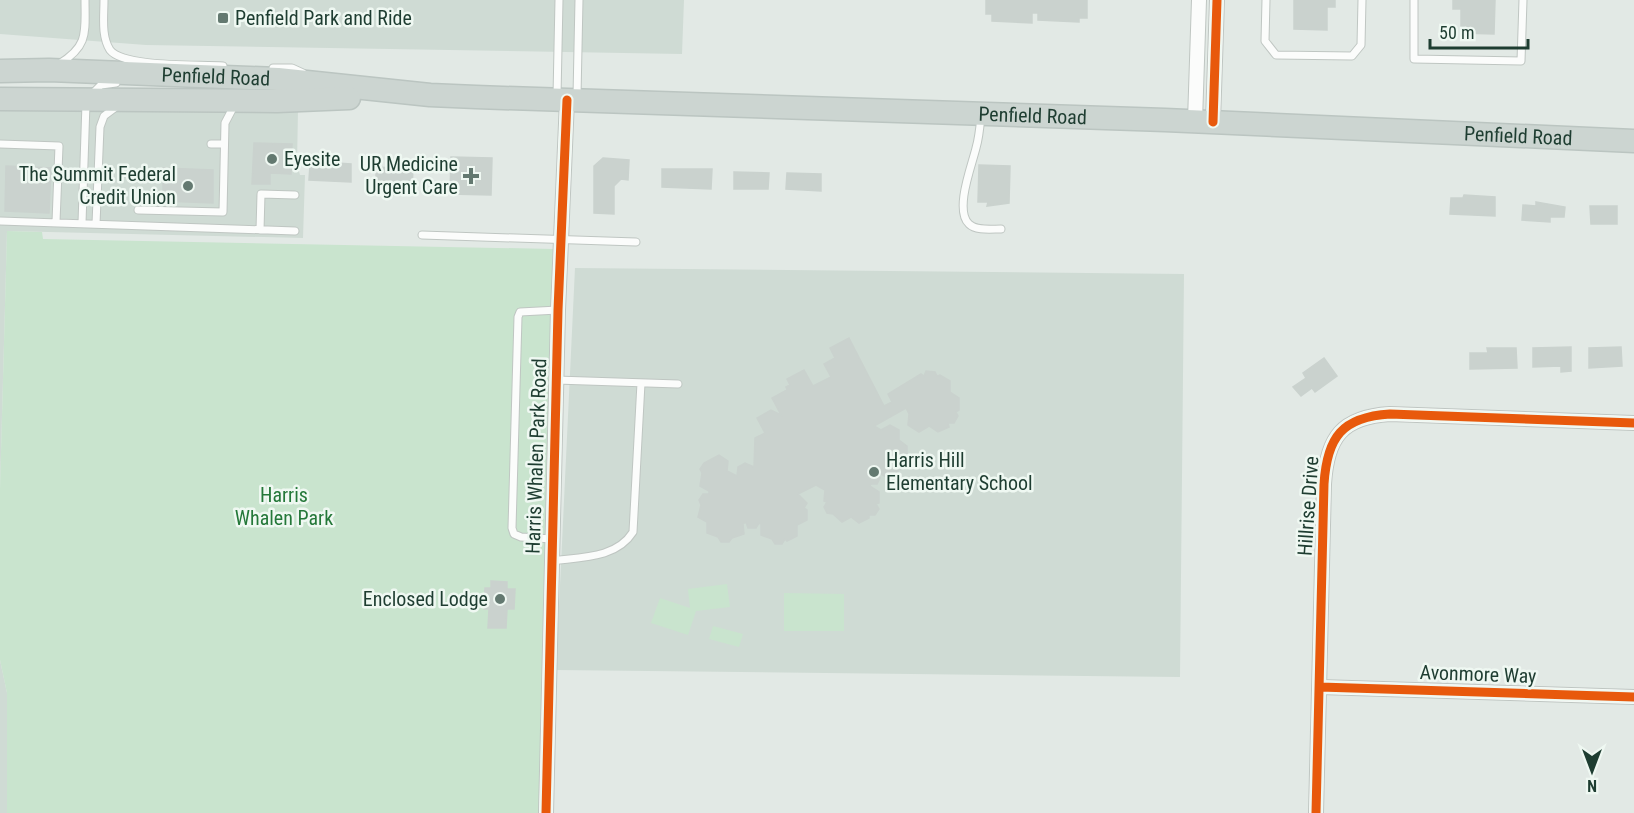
<svg xmlns="http://www.w3.org/2000/svg" width="1634" height="813" viewBox="0 0 1634 813" font-family="'Roboto Condensed',sans-serif">
<style>
.built{fill:#cfdbd4}
.green{fill:#c9e4ce}
.building{fill:#cad2ce;stroke:#cad2ce;stroke-width:1.5}
.lines{fill:none;stroke-linecap:round;stroke-linejoin:round}
.lane-casing{stroke:#bfc6c2;stroke-width:9}
.street-casing{stroke:#bfc6c2;stroke-width:16}
.primary-casing{stroke:#bbc5c1;stroke-width:25}
.lane{stroke:#fbfcfb;stroke-width:7}
.street{stroke:#fbfcfb;stroke-width:14}
.primary{stroke:#ccd5d1;stroke-width:22}
.cycleway-casing{stroke:#eff8f2;stroke-width:13}
.cycleway{stroke:#e8590c;stroke-width:9}
.poi-dot{fill:#637970;stroke:#eff8f2;stroke-width:2}
.labels{text-anchor:middle;dominant-baseline:central;stroke-width:5;stroke-linejoin:round;paint-order:stroke}
.poi-label{font-size:20px;fill:#1e3d31;stroke:#eff8f2;text-anchor:start}
.street-label{font-size:20px;fill:#1e3d31;stroke:#eff8f2}
.park-label{font-size:20px;fill:#247839;stroke:#eff8f2}
</style>
<rect width="100%" height="100%" fill="#e2e9e5"/>
<path class="built" d="M0,0H684L682,54L146,45L0,34Z
M0,108L298,110L297,164L300,175H305L303,238L7,231L0,489Z
M575,268L1184,274L1180,677L556,670Z
M0,660L7,693V813H0Z"/>
<path class="green" d="M7,231L42,232L43,239L553,249L539,813H7V693L0,660V489Z
M727,584L730,607L696,611L688,635L651,623L660,598L690,608L688,589Z
M784,593L844,594V631H784Z
M713,626L743,634L739,647L709,639Z"/>
<path class="building" d="M986,0H1087V18H1079V22L1038,20V13H1032V23L992,21V14H986Z
M1294,0H1335V7H1327V30L1294,29Z
M1453,0H1495L1494,34L1461,33V9H1453Z
M254,143L292,144L291,174L270,173V184H252Z
M451,157L492,158L491,195L450,194Z
M603,158L629,160L628,180L621,179L614,186V214L594,213V166Z
M321,162L351,164V182L309,180L310,165H321Z
M979,165L1010,166L1009,203L987,206L988,202H978Z
M6,166L51,168L49,213L5,211Z
M376,167L413,169L412,188H400V195H385V187L376,186Z
M163,168L213,170V203L163,201Z
M662,169H712L711,189L662,187Z
M734,172L769,173L768,189H734Z
M787,173L821,174V191L786,189Z
M1464,195L1495,197V216L1450,214L1451,198H1463Z
M1536,202L1565,207L1564,217H1550V222L1522,220L1523,205L1536,206Z
M1590,206H1617V224H1591Z
M849,338L884,406L892,402L888,394L921,374L924,376L926,371L935,372L937,376L940,375L950,381V392L959,398V410L956,412L958,416L954,423H948L949,427L938,432L929,426L919,432L908,425L909,414L906,408L874,426L881,430L890,425L899,430V440L907,446V457L905,458L907,463L904,469L898,470V472L888,478L877,472L880,478L877,484H871L870,486L879,492V503L876,504L879,509L875,515H869V518L859,523L851,517L842,522L833,514L827,513L824,507L827,502L824,501L825,490L816,485L798,494L807,503L804,508L807,510V520L797,525V536L787,541L785,539L782,544H775L772,539L761,535V524L759,523L756,528H748L746,522L743,524L744,534L732,538L729,542H721L718,537L707,533V522L698,517L701,505L699,500L703,494H709V491L700,486L702,473L700,469L704,463L719,455L728,461L727,471L737,476L738,467L745,463L754,467L755,438L765,433L757,418L771,410L781,415L772,398L787,390L786,387L790,385L787,379L804,370L813,386L831,377L824,364L835,358L830,348Z
M1571,347V371L1561,372V366L1533,367V348Z
M1621,347L1622,366L1589,368V348Z
M1487,348H1516L1517,368L1470,369V353H1488Z
M1324,358L1337,376L1315,392L1312,388L1301,396L1293,387L1306,378L1303,373Z
M491,581L507,582V589H515L514,609H507L506,628H488L489,609H484L485,588H491Z"/>
<g class="lines">
<g class="lane-casing">
<path id="lane" d="M104,0C104,16 101,36 110,50C124,68 200,64 223,66
M1266,0L1265,41L1276,55L1352,56L1361,45L1362,0
M1414,0V59L1521,61L1523,0
M59,64C89,46 85,32 85,0
M273,68H292L303,73
M92,94L101,85L116,83
M557,96L559,0
M577,96L579,0
M981,116C980,127 979,138 976,148C972,165 954,210 969,224C976,231 991,229 1001,229
M0,144L59,146L56,222
M211,144H223
M138,210L223,212L225,123L235,104
M0,221L295,231
M82,223L86,103
M96,224L100,127L104,116L116,107
M260,230L261,194L295,195
M422,235L636,242
M556,380L678,384
M552,539L521,537L514,534L512,528L518,317L520,312L558,310
M551,561C580,557 616,559 633,532L641,383"/>
</g>
<g class="street-casing">
<path id="street" d="M1195,121L1199,0
M1213,122L1217,0
M1320,687L1634,697
M546,813L558,310L567,100
M1316,813L1324,484C1327,437 1342,417 1390,414L1634,423"/>
</g>
<g class="primary-casing">
<g id="primary">
<path id="s1" d="M0,71L49,70L278,79L430,95L476,97L1165,120L1634,141"/>
<path d="M0,99L277,101L349,98"/>
</g>
</g>
<use href="#lane" class="lane"/>
<use href="#street" class="street"/>
<use href="#primary" class="primary"/>
<g class="cycleway-casing">
<path id="cycleway" d="M1213,122L1217,0
M1320,687L1634,697
M546,813L558,310L567,100
M1316,813L1324,484C1327,437 1342,417 1390,414L1634,423"/>
</g>
<use href="#cycleway" class="cycleway"/>
</g>
<g class="poi-dot">
<rect x="217" y="12" width="12" height="12" rx="3"/>
<circle cx="272" cy="159" r="6"/>
<path d="M468 167h6v6h6v6h-6v6h-6v-6h-6v-6h6z"/>
<circle cx="188" cy="186" r="6"/>
<circle cx="874" cy="472" r="6"/>
<circle cx="500" cy="599" r="6"/>
</g>
<g class="labels">
<g class="poi-label">
<text x="235" y="18">Penfield Park and Ride</text>
<text x="284" y="159">Eyesite</text>
<text x="458" y="164" text-anchor="end">UR Medicine<tspan x="458" dy="23">Urgent Care</tspan></text>
<text x="176" y="174" text-anchor="end">The Summit Federal<tspan x="176" dy="23">Credit Union</tspan></text>
<text x="886" y="460">Harris Hill<tspan x="886" dy="23">Elementary School</tspan></text>
<text x="488" y="599" text-anchor="end">Enclosed Lodge</text>
</g>
<g class="street-label">
<text stroke="none"><textPath href="#s1" startOffset="216">Penfield Road</textPath></text>
<text stroke="none"><textPath href="#s1" startOffset="1034">Penfield Road</textPath></text>
<text stroke="none"><textPath href="#s1" startOffset="1520">Penfield Road</textPath></text>
<text transform="translate(536 456) rotate(-88)">Harris Whalen Park Road</text>
<text transform="translate(1308 506) rotate(-86)">Hillrise Drive</text>
<text transform="translate(1478 674) rotate(2)">Avonmore Way</text>
</g>
<g class="park-label">
<text x="284" y="495">Harris<tspan x="284" dy="23">Whalen Park</tspan></text>
</g>
</g>
<g transform="translate(1592 771) rotate(180)" stroke="#eff8f2" stroke-width="4.5" paint-order="stroke">
<path d="M0-4.5L10 22L0 15L-10 22Z" fill="#1e3d31"/>
<text y="-9" font-size="16" font-weight="bold" text-anchor="middle" fill="#1e3d31">N</text>
</g>
<path d="M1430 39v9h98v-9" fill="none" stroke="#1e3d31" stroke-width="3"/>
<text x="1439" y="39" font-size="18" fill="#1e3d31" stroke="#eff8f2" stroke-width="4.5" paint-order="stroke">50 m</text>
</svg>
